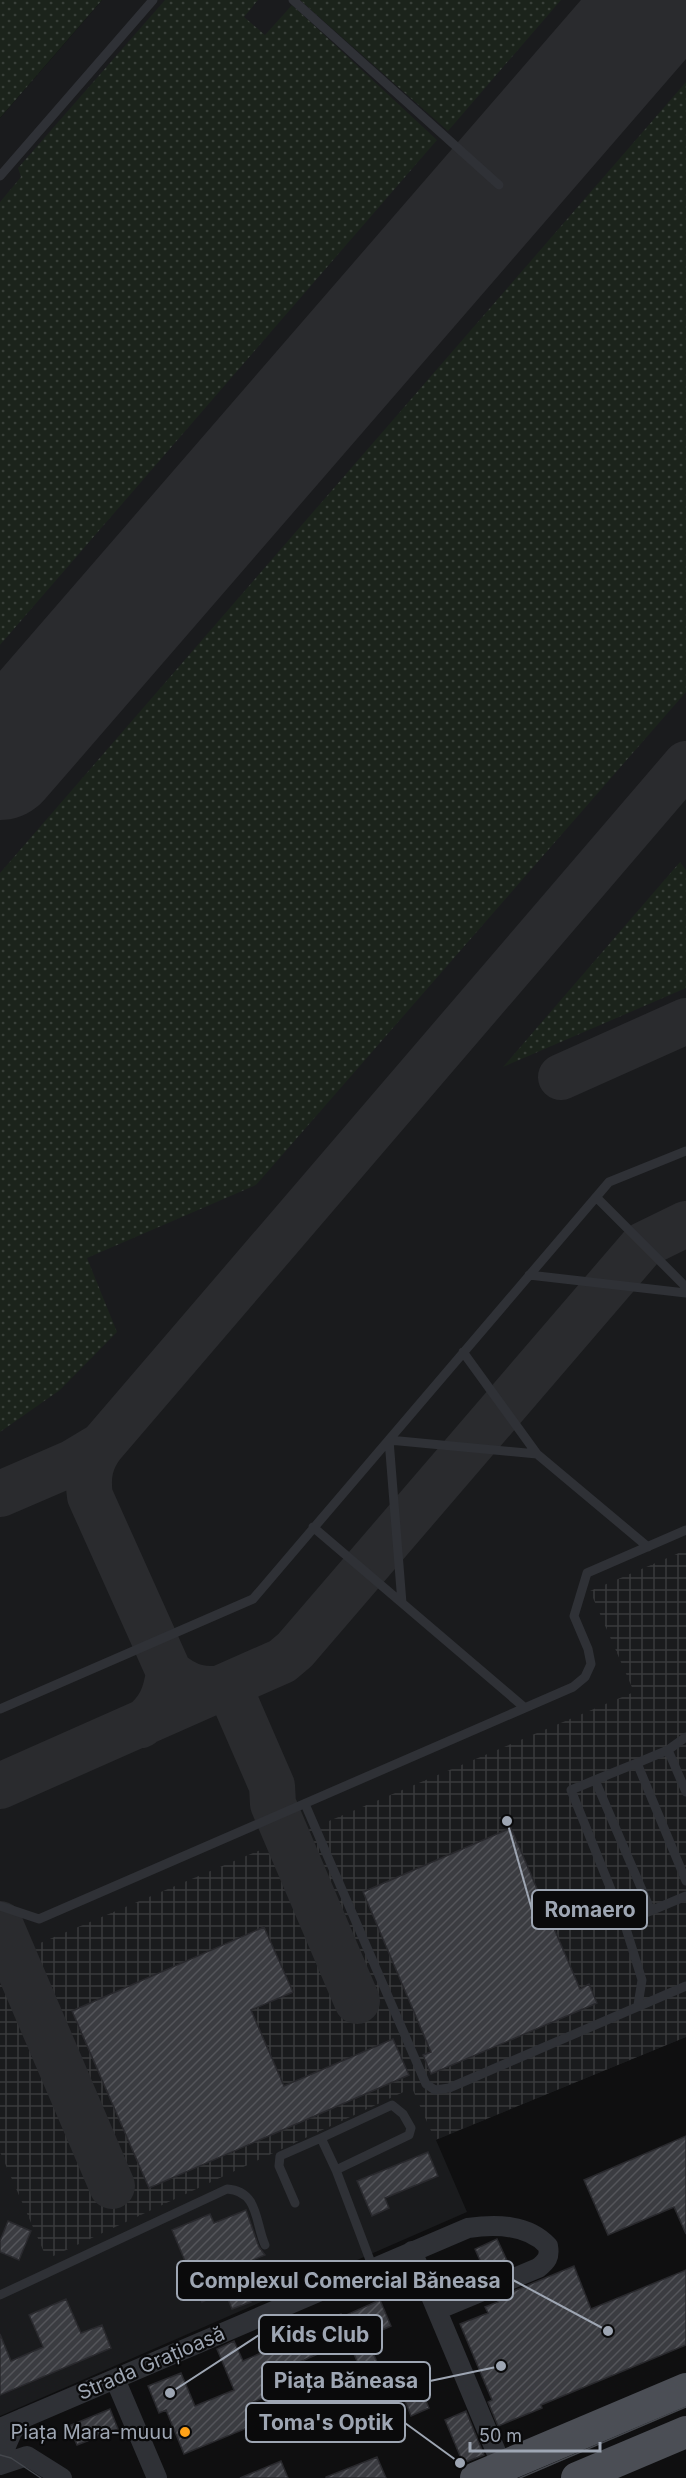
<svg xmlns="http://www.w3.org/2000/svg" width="686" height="2478" viewBox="0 0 686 2478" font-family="Inter,sans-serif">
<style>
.built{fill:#1a1b1d}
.industrial{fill:url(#industrial-grid)}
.grass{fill:url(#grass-dots)}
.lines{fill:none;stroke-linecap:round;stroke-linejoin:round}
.taxiway{stroke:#2a2b2e;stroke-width:46}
.runway{stroke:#2a2b2e;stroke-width:118}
.building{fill:url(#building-hatch);stroke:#29292d;stroke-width:1.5}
.lane{stroke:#2f3136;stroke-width:9}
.street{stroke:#2f3136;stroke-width:20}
.primary{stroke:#4b4e55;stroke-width:32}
.tram{stroke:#44474d;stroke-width:1.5}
.poi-dot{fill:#ffa218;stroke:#0a0a0b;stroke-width:2}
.labels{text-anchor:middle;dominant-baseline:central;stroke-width:4.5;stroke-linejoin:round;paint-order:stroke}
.street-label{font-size:20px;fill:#9ea6b3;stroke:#0a0a0b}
.poi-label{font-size:20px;fill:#9ea6b3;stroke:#0a0a0b;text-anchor:end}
.leader{fill:none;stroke:#9ea6b3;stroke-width:2}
.callout-dot{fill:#9ea6b3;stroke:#0a0a0b;stroke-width:2}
.callout{fill:#0a0a0b;stroke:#9ea6b3;stroke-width:2}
.callout-label{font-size:21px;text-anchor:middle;font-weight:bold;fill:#9ea6b3}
</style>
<defs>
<pattern id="industrial-grid" width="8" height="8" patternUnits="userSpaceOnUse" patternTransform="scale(1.5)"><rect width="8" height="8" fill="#1a1b1d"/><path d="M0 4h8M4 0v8" fill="none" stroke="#38393b"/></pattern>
<pattern id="grass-dots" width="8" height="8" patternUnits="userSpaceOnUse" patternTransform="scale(1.5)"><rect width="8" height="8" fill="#1b231b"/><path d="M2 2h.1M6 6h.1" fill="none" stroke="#39403a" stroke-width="1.8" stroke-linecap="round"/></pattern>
<pattern id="building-hatch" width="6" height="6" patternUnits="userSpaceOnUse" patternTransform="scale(1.5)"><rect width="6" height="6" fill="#3b3c41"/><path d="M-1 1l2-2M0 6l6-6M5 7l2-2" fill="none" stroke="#54555a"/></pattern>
</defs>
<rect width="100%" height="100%" fill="#0f0f10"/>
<path class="built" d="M102,0H686V2037L436,2140L467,2212L0,2416V118Z"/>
<path class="industrial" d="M686,1550V2037L435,2140L412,2088L47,2259L0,2152V1960L634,1692L590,1591Z"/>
<path class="grass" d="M0,0H102L0,118Z
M165,0H258L244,17L265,35L292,5L437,140L0,645V202L21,177L18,168Z
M300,0H561L448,131Z
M686,82V692L256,1185L87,1258L117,1332L60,1390L0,1432V873Z
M680,862L686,870V988L503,1067Z"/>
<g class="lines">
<path class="taxiway" d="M561,1077L686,1021
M102,1445C90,1461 87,1476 90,1496L169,1672
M0,1494L72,1463L102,1445L686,764
M141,1725C160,1710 166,1695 169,1672C187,1688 205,1692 229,1687L272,1786L273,1804L357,2001
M0,1786L282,1661L295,1650L643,1245L686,1224
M0,1924L112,2186"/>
<path class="runway" d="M0,761L659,0"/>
</g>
<path class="building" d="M511,1828L580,1989L589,1984L597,2003L431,2074L423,2055L431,2052L363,1892Z
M264,1927L293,1992L251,2010L284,2086L393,2039L409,2075L149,2188L72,2011Z
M686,2136V2234L674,2207L608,2235L584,2180Z
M428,2152L438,2176L385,2198L389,2208L372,2216L357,2181Z
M246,2210L259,2247L265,2255L236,2267L251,2302L232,2309L225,2292L202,2302L172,2230L210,2214L214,2223Z
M8,2221L31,2231L19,2260L0,2252V2241Z
M497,2239L510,2267L487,2276L475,2249Z
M574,2266L591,2309L686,2270V2345L541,2405L542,2408L498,2426L488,2402L492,2400L460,2324L488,2313L485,2307L498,2302L497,2298Z
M66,2299L81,2333L102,2325L111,2348L0,2395V2334L11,2361L43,2347L29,2315Z
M380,2300L391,2326L366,2337L381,2371L364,2378L349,2342L330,2351L329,2349L284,2369L291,2386L251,2403L259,2423L184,2454L166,2410L159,2413L148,2386L181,2373L195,2406L234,2390L217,2349L234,2341L243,2361L279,2345L278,2341L300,2330L341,2314L342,2317Z
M420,2386L429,2408L411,2416L402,2393Z
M110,2409L118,2429L77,2445L69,2426Z
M466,2411L484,2455L463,2463L445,2420Z
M377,2457L386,2478H326V2477Z
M281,2461L288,2478H240Z"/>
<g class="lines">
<path class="lane" d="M293,0L499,185
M0,176L153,0
M596,1197L686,1287
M529,1275L686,1293
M463,1352L537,1454L648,1547
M313,1527L525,1708
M402,1603L389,1440L537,1454
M0,1709L253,1599L609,1182L686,1151
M668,1750L686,1737
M637,1763L595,1780L651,1911
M595,1780L571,1790L624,1922L642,1980L638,2005
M686,1792L668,1750L637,1763L686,1881
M305,1804L426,2084L435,2090L449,2088L686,1986
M0,1906L39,1919L573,1687L585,1677L591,1664L588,1649L574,1616L587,1573L686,1530
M624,1922L686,1896
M392,2105L403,2114L411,2128L409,2135L336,2170L321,2138Z
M336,2170L373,2268
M295,2203L279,2166L280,2156L321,2138
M0,2295L227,2189C259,2191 255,2223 265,2245"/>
<path class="street" d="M412,2251L502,2466
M115,2379L157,2478
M0,2428L468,2228C496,2224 528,2224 548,2246C550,2257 547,2261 538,2268L437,2310
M0,2460L12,2432L23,2418
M0,2465L27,2456L62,2478"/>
<path class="primary" d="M476,2478L686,2389
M577,2478L686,2432"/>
<path class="tram" d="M0,2455L11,2458L41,2478
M520,2478L686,2407"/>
</g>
<circle class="poi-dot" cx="185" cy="2432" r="6"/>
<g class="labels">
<g class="street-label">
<text transform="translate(151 2363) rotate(-23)">Strada Grațioasă</text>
</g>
<g class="poi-label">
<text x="173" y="2432">Piața Mara-muuu</text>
</g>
</g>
<path class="leader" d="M507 1821L532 1910M608 2331L513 2280M170 2393L259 2335M501 2366L430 2381M460 2463L405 2423"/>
<g class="callout-dot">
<circle cx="507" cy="1821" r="6"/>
<circle cx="608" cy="2331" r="6"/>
<circle cx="170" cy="2393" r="6"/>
<circle cx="501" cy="2366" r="6"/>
<circle cx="460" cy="2463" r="6"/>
</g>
<g class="callout">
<rect x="532" y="1890" width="115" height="39" rx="6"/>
<rect x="177" y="2261" width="336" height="39" rx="6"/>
<rect x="259" y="2315" width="123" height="39" rx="6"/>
<rect x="262" y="2362" width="168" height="39" rx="6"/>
<rect x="246" y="2403" width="159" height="39" rx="6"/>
</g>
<g class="callout-label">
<text x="590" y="1917">Romaero</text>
<text x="345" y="2288">Complexul Comercial Băneasa</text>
<text x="320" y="2342">Kids Club</text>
<text x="346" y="2388">Piața Băneasa</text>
<text x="326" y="2430">Toma's Optik</text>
</g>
<path d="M470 2442v9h130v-9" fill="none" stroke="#9ea6b3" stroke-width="3"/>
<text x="479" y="2442" font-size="18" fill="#9ea6b3" stroke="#0a0a0b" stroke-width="4.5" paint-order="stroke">50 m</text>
</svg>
